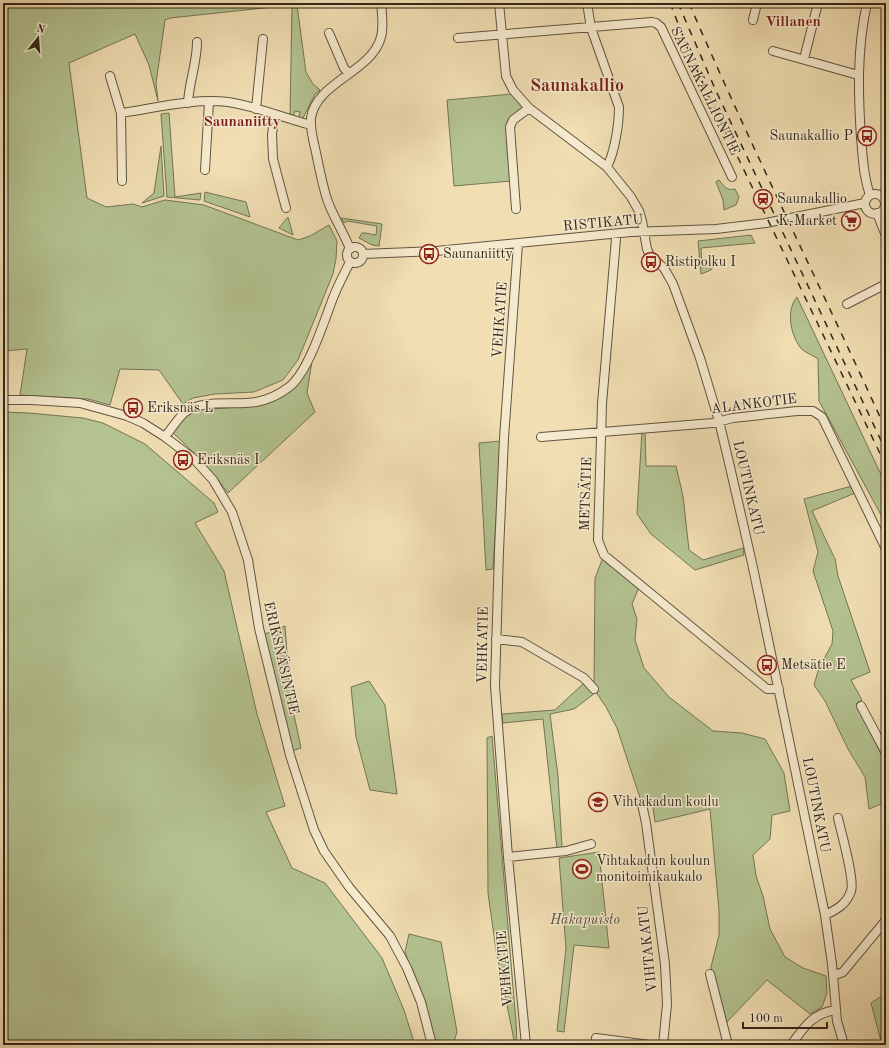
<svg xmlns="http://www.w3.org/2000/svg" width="889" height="1048" viewBox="0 0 889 1048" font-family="'Old Standard TT',serif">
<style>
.green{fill:#b4c391;stroke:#737456}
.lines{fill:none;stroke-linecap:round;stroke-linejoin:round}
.minor-casing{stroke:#625441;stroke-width:10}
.minor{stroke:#f6eace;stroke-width:8}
.rail{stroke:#32261b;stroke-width:1.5;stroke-dasharray:7 7;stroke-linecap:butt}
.labels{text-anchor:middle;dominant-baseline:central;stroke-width:3;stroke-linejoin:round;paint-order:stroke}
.street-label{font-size:14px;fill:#32261b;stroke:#f6eace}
.poi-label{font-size:14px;fill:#32261b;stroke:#f6eace;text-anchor:start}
.park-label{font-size:14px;font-style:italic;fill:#524d38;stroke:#f6eace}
.neighbourhood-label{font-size:15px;font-weight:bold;fill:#7a1f14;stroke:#f6eace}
.district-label{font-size:18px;font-weight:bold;fill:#7a1f14;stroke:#f6eace}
</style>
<rect width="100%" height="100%" fill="#f1dfb3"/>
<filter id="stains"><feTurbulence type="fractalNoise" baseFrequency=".005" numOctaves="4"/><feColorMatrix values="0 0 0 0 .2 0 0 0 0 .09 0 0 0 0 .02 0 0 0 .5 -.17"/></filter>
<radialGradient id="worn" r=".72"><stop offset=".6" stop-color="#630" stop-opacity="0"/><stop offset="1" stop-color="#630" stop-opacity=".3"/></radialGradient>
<path class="green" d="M3,3H314L297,5L306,72L313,84L320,90L315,94L302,120L298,119L300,112L295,111L293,117L290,116L292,5L170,18L165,20L156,83L158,101L149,65L135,34L69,63L87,198L106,207L133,204L142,207L165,200L204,205L298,240L310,236L329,225L337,241L336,259L333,274L298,360L283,380L254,392L215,394L193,398L183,404L159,370L120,369L110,405L88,399L20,395L27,349L3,351Z
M512,94L526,108L511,118V181L454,186L447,100Z
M169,113L175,197L201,193L200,200L167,197L161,114Z
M161,146L164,196L142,203L154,193Z
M719,180C724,186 726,191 735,189L739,197L736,205L724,210L723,200L716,182Z
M205,192L246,202L250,217L204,201Z
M288,217L293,235L279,228Z
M341,218L382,224L379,246L372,245L359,238L362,233H365L376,235L377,226L347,221L344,223Z
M751,235L755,243L701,248L702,265L715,263L711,270L701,274L698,241Z
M797,297L886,485V524L819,401L818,359C813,355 803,352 800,347C790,333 786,310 797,297Z
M312,361L307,393L315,412L228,493C212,471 194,452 173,433L187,415L197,410L255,406L275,400L292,389L302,379Z
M3,412L29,413L83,418L103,423L145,444L214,503L218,512L195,523L224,571L257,714L285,806L266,812L292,868L325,883L382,958L404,1010L415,1045H3Z
M642,431H645L646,466H676L683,496L689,550L703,560L743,548L744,555L695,570L651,534L637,514Z
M501,441L493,569L486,570L479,443Z
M852,486L855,493L812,511L835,559L838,576L870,672L851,680L862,700L856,704L886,764V802L869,809L865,777L848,749L825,701L814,685L819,668L832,644L833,631L813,571L818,552L804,499Z
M604,555L640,585L632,604L637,619L635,640L644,668L669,697L713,731L742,733L765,739L784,773L790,811L772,815L770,839L753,855L756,876L763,896L770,929L785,957L803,968L826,976L827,993L822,1007L810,1014L767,980L725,1024L711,967L719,935V911L710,809L655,822L652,801L642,804L617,728L606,707L594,689L595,578Z
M285,626L290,696L301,748L292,751L265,634Z
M369,681L385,705L397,794L370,790L356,737L351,687Z
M584,683L593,690L595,693L574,709L550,714L558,776L562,848L557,849L543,719L503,723L502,714L555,710Z
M492,736L516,1022L517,1045H515L496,950L488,893L487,738Z
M599,852L609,948L574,945L564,1032L557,1031L566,948L559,858Z
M409,934L441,942L457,1032L453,1045H436L423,1001L405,952Z
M886,987V1045H882L871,1003L883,995Z"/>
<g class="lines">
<g class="minor-casing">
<path id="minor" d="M499,3L506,76L513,90L529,108L607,167L631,197L639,211L642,221L647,249L650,256L664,268L673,284L700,358L719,421L730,467L752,563L783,711L825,915L832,964L837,1021L844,1045
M587,3L591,28L619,107C619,124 615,151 607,167
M867,3C857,49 858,91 861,138C863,157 863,176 870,195
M753,20L757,3
M329,33L344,68L349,74
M458,38L652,22L656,23L661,27L732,177
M773,51L858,75
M804,59L818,3
M110,76L121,113L122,181
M188,103C189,82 197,63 197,42
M256,109L263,39
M121,113C155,108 194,98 228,102C256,106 283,118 311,125
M275,115L272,134L273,159L286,208
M205,170L209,102
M865 204a10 10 0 1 1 20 0a10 10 0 1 1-20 0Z
M516,209L510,127L513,120L529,108
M877,213L886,236
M615,234L616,239L602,404L598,540L604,555L767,689H779
M518,244L504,438L499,551L495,686L508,857L526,1045
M347 255a8 8 0 1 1 16 0a8 8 0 1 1-16 0Z
M350,249C344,233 334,218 328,202C322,185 319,166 315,148C313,139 310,128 311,118C316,82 372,72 381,37C384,26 382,14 381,3
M363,254L436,251L631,232L716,229L766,223L865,203
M847,304L886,284
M3,400H31L80,403L127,416L143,423L165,437L194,459L213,480L232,512L248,560L259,628L290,755L314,830L324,851L349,887L390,936L407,968L421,1002L432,1045
M165,437C171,429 177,420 184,413C202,398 234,406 256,402C267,400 280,394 289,387C308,373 324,321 333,298C338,285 344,274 350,262
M541,437L713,423L733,418L797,411H813L822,417L886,549
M496,639L522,642L584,678L594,689
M861,706L886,753
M642,804L646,823L665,964L667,1004L663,1045
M508,857L566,851L591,844
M825,915C836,910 847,904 851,891C855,880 841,832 838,818
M710,974L728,1045
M833,976L843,972L886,920
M596,1038L650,1045
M791,1045C804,1027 812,1014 835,1010"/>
</g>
<use href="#minor" class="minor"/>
<path class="rail" d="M670,3L690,54L708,95L886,466
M678,3L716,91L886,451
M689,3C751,147 821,287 886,430"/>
</g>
<defs>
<g id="bus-ring" transform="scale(1)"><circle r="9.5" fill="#f6eace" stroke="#8f2418" stroke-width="1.5"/><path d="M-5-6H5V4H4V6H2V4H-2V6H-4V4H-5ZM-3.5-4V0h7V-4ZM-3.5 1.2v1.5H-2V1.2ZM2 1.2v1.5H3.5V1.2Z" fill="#8f2418"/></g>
<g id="station-ring" transform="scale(1)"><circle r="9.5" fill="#f6eace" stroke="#8f2418" stroke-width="1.5"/><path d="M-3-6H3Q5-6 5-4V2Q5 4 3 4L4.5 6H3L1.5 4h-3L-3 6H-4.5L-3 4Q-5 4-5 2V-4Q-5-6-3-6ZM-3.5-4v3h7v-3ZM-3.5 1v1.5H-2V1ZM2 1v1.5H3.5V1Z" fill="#8f2418"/></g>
<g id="supermarket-ring" transform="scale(1)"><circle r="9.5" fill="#f6eace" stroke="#8f2418" stroke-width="1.5"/><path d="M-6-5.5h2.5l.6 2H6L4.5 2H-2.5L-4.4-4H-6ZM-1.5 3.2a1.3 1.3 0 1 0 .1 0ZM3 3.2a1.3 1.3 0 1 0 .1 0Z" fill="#8f2418"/></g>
<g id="school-ring" transform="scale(1)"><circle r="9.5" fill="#f6eace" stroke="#8f2418" stroke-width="1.5"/><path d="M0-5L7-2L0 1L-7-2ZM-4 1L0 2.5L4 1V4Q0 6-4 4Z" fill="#8f2418"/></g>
<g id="stadium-ring" transform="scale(1)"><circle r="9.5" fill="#f6eace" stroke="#8f2418" stroke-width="1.5"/><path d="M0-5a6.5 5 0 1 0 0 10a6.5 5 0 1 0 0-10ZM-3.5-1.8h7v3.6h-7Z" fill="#8f2418"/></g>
</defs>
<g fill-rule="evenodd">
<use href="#bus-ring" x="867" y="136"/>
<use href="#station-ring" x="763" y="199"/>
<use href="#supermarket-ring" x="851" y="221"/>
<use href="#bus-ring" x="429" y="254"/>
<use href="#bus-ring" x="651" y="262"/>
<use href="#bus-ring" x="133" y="408"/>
<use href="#bus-ring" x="183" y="460"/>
<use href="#bus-ring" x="767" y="665"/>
<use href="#school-ring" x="598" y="802"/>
<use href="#stadium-ring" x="582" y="869"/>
</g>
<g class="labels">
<g class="street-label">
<text transform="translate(705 91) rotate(64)">SAUNAKALLIONTIE</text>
<text transform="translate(603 223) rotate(-5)">RISTIKATU</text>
<text transform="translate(500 320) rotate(-86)">VEHKATIE</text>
<text transform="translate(754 404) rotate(-7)">ALANKOTIE</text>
<text transform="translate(748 488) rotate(77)">LOUTINKATU</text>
<text transform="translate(586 494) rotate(-88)">METSÄTIE</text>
<text transform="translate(483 645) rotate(-89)">VEHKATIE</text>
<text transform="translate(281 658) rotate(77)">ERIKSNÄSINTIE</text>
<text transform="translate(816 805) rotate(79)">LOUTINKATU</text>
<text transform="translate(648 949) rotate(-96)">VIHTAKATU</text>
<text transform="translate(505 969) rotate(-95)">VEHKATIE</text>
</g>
<g class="poi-label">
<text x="853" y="136" text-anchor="end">Saunakallio P</text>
<text x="777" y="199">Saunakallio</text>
<text x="837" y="221" text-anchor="end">K-Market</text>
<text x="443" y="254">Saunaniitty</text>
<text x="665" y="262">Ristipolku I</text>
<text x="147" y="408">Eriksnäs L</text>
<text x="197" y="460">Eriksnäs I</text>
<text x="781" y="665">Metsätie E</text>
<text x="612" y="802">Vihtakadun koulu</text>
<text x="596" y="861">Vihtakadun koulun<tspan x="596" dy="16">monitoimikaukalo</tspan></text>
</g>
<g class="park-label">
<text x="585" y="920">Hakapuisto</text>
</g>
<g class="neighbourhood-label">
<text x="793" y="22">Villanen</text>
<text x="242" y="122">Saunaniitty</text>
</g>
<g class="district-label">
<text x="577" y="86">Saunakallio</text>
</g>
</g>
<rect width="889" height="1048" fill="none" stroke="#f1dfb3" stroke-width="16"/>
<rect x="4" y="4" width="881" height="1040" fill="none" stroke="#32261b" stroke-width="2"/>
<rect x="8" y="8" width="873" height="1032" fill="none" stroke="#32261b"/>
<g transform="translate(38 38) rotate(17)" stroke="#f6eace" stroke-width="3" paint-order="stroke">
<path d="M0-3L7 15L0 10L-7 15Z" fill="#32261b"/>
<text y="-6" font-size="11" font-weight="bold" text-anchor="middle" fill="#32261b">N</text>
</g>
<path d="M743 1022v6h84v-6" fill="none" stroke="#32261b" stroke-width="2"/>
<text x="749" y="1022" font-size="12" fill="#32261b" stroke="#f6eace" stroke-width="3" paint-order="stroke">100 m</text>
<rect width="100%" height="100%" filter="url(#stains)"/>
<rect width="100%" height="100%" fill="url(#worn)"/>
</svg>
